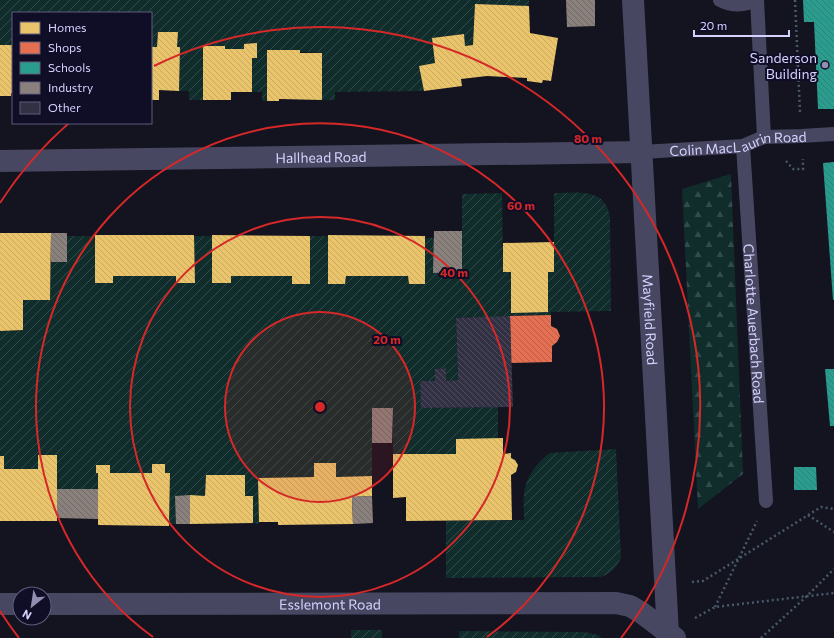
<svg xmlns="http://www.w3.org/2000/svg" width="834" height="638" viewBox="0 0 834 638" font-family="Commissioner,sans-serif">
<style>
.forest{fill:url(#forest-firs)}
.garden{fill:url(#garden-furrows)}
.homes{fill:url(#homes-back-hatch)}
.shops{fill:url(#shops-back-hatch)}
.schools{fill:url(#schools-back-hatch)}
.industry{fill:url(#industry-back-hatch)}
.building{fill:url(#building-back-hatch)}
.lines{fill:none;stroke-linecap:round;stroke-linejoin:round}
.path{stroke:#485a69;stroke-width:2.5;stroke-dasharray:2 3;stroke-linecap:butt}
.service{stroke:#474761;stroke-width:14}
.minor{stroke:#474761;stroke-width:22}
.tertiary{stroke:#474761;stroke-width:22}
.ring{fill:none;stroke:#d62828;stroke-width:2}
.poi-dot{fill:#918fb1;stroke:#100d26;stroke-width:1.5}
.labels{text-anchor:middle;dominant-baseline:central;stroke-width:4;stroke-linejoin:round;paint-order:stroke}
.poi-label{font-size:14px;fill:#d5d2ff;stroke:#100d26;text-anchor:end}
.street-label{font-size:14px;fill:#d5d2ff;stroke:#100d26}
.centre{fill:#d62828;stroke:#100d26;stroke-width:2}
.ring-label{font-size:12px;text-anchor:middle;font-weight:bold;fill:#d62828;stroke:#100d26;stroke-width:4;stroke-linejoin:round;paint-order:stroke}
</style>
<defs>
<pattern id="forest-firs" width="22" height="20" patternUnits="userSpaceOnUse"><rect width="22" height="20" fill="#102d2c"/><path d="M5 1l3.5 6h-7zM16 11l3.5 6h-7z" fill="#324b4c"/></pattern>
<pattern id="garden-furrows" width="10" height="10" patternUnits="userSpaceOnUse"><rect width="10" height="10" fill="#102d2c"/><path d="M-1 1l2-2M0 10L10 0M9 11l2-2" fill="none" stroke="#324b4c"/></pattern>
<pattern id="homes-back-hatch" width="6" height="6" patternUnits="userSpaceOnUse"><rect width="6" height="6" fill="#e9c46a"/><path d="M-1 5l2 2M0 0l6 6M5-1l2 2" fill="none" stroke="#c7a964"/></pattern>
<pattern id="shops-back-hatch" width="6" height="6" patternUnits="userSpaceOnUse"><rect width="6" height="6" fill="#e76f51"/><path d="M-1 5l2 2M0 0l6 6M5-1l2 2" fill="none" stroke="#b56150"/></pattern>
<pattern id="schools-back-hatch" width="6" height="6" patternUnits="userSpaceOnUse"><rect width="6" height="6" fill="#2a9d8f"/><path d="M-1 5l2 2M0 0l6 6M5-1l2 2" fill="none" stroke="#31817b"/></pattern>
<pattern id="industry-back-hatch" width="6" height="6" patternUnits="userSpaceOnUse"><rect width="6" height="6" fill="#8a817c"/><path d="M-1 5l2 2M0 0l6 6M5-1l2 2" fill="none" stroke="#706a6b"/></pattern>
<pattern id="building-back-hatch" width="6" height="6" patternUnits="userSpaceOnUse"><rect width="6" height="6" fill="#323043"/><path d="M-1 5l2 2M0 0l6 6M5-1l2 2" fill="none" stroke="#4f4d5f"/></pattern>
</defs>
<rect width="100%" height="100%" fill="#141320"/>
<path class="forest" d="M731,174L743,474L698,509L682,189Z"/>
<path class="garden" d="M0,0H529V6L475,4L473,45L465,46L464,34L432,38L435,63L419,66L424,91L335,92V100H322V53L268,50L267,101H262V92H252V58H257V43L245,44L244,49H225V46H203V100H189V91H179L180,47H177L178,32H158L157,47H151V13H13V45H0Z
M502,193L503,272H511V312H548V272L554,271V193C578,193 606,187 610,218L611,311L551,312V315L456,318L458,380L446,381V368L435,369V381H420L421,408L498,407V439H456V454H393V408L372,409V476L336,477V463H314V477L258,478L259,524L253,523V496H245V475H206L205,496H176V524H169L170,474L165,473V464H152V473H110L96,465V473H98V489H57V455H38V469H4V456H0V331L23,330V300H50L51,262H67V236H95L113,283V276H176L177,283H194V236H212V283H231V276H292V284H310V236H328V283L345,284L346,276H408L409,284H425V238H434V273L462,272V194Z
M616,449L621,558C616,568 612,573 601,577L446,578V521L524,520C524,512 523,503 524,495C525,478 537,462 550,453Z
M351,630H382V638H351Z
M459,631L585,632L598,635L602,638H459Z"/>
<path class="homes" d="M475,4L529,6L530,33L558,38L551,81L543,80L542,83L527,81V78L487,76L461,79L462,86L424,91L419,66L435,63L432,38L464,34L465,46L473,45Z
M158,32H178L177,47H180L179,91L159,90V100H151V47H157Z
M257,43V58H252V92H231V100H203V46H225V49H244V44Z
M0,45H13V94L11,93V96H0Z
M267,50H300V53H322V100L279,99V101H267Z
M0,233H51L50,300H23V330L0,331Z
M95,235H194L195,283H176V276H113V283H95Z
M212,235L310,236V284H292V276H231V283H212Z
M328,235L425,236V284H409L408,276H346L345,284H328Z
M554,242V272H548V312L511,313V272H503V243Z
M503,438V454L511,453V458L515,460L518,465L516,472L511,475L512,520L406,521V497L393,498V454H456V439Z
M38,455H57V521H0V456H4V469H38Z
M314,463H336V477L372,476V496L352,497L353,524L278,525V522H259L258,478L314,477Z
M152,464H165V473H170L169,526L98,525V473H96V465H110V473H152Z
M206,475H245V496H253V523L190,524V495L205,496Z"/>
<path class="shops" d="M551,315V326L557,329L560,336L557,342L552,346V362L511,363L510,316Z"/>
<path class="schools" d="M803,0H834V109H818L814,22H804Z
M834,162V300H833L823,163Z
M825,369H834V426H830Z
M794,467H816L817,490H794Z"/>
<path class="industry" d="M566,0H595V26L567,27Z
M434,231H462V272L433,273Z
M51,233H67V262H51Z
M372,408H393L392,443H372Z
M57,489H98V519L57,518Z
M190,495V524H176L175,496Z
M372,496L373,523L353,524L352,497Z"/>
<path class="building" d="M510,316L513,407L421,408L420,381H435V369L446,368V381L458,380L456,318Z"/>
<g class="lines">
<path class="path" d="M795,0L800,112
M786,161L793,169H803V159
M808,515L834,532
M692,582L703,581L821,507L834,509
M715,607L757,521
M695,618L715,607L834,593
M761,638L807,596L834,569"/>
<g class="service">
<path d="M720,0C732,6 744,6 757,0"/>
<path d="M757,0L764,137"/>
<path id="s1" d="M743,146L766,501"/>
<path id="s2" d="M642,152L743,146L764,137L801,136L834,134"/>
</g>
<path class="minor" id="s3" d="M0,161L642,152"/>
<g class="tertiary">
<path id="s4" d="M633,0L668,633L667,638"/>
<path d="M0,604H20"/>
<path id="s5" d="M44,604L616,603L630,606L642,613L675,638"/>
</g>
</g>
<circle cx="320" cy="407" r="95" fill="#d62828" fill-opacity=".12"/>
<g class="ring">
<circle cx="320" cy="407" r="95"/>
<circle cx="320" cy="407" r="190"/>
<path d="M153 637A284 284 0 1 1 487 637"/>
<path d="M19 638A379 379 0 0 1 0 611M0 203A379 379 0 0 1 69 123M154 66A379 379 0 0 1 621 638"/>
</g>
<circle class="poi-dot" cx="825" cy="65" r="4"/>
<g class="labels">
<g class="poi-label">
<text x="817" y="57">Sanderson<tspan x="817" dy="16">Building</tspan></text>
</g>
<g class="street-label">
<text stroke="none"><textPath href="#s2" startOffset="97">Colin MacLaurin Road</textPath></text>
<text stroke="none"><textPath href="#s3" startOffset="321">Hallhead Road</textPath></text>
<text stroke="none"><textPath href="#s4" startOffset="320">Mayfield Road</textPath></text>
<text stroke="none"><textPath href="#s1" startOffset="178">Charlotte Auerbach Road</textPath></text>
<text stroke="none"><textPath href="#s5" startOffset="286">Esslemont Road</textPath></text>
</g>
</g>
<circle cx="320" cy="407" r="6" class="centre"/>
<g class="ring-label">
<text x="588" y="143">80 m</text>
<text x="521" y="210">60 m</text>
<text x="454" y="277">40 m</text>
<text x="387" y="344">20 m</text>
</g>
<rect x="12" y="12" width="140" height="112" fill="#100d26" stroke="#5f5c7d"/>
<rect x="20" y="22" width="20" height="12" fill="#e9c46a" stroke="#5f5c7d"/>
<text x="48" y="32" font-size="12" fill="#d5d2ff">Homes</text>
<rect x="20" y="42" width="20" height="12" fill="#e76f51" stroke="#5f5c7d"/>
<text x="48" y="52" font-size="12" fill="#d5d2ff">Shops</text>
<rect x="20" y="62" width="20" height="12" fill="#2a9d8f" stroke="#5f5c7d"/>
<text x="48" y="72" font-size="12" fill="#d5d2ff">Schools</text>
<rect x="20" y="82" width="20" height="12" fill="#8a817c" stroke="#5f5c7d"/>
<text x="48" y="92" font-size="12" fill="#d5d2ff">Industry</text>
<rect x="20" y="102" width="20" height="12" fill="#323043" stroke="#5f5c7d"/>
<text x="48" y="112" font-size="12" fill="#d5d2ff">Other</text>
<g transform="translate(32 606) rotate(210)"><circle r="19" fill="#100d26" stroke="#5f5c7d"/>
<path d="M0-3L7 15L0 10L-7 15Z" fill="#918fb1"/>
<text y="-6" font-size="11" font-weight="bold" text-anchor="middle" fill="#d5d2ff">N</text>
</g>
<path d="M694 30v6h95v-6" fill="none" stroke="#d5d2ff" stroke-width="2"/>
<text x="700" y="30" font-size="12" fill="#d5d2ff" stroke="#100d26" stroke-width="3" paint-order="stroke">20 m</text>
</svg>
